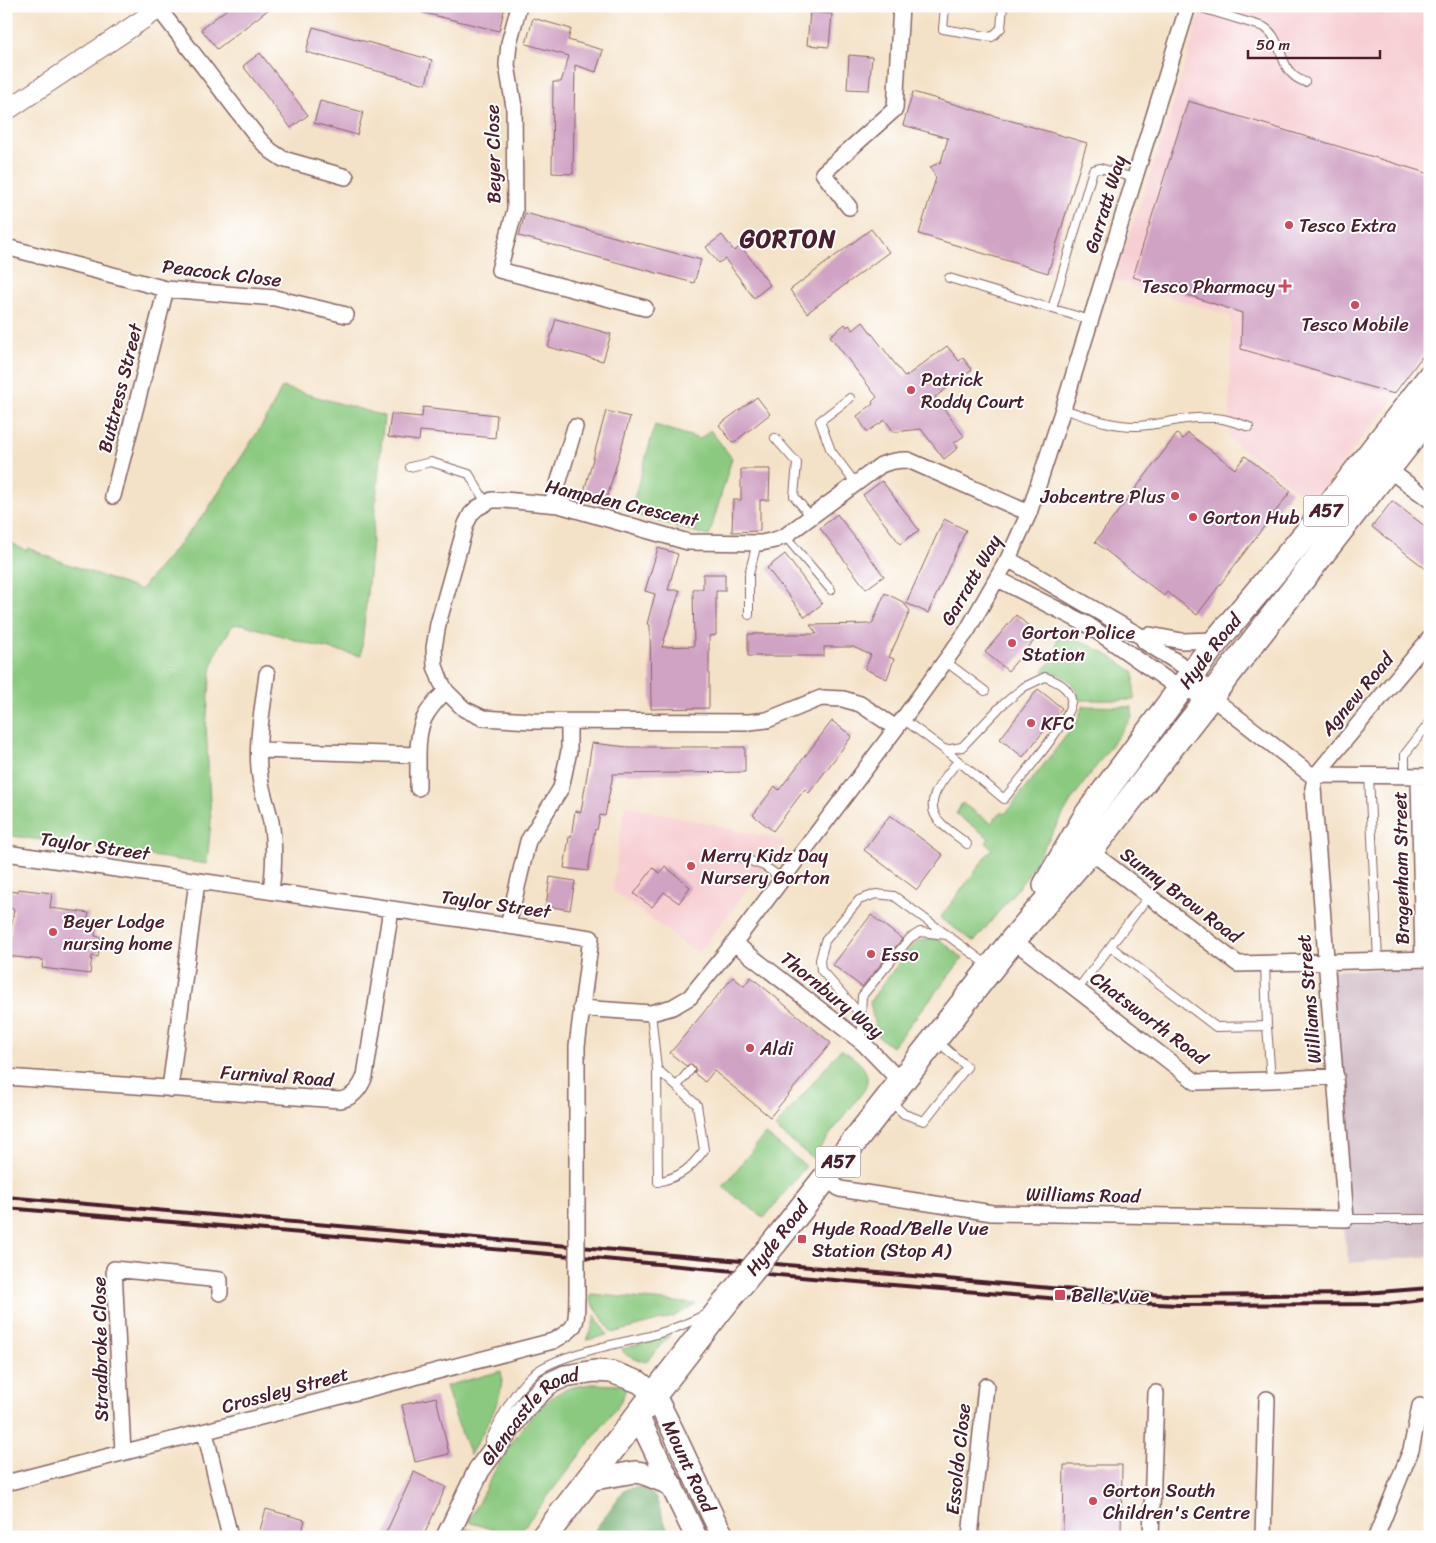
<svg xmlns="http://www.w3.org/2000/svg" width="1436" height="1543" viewBox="0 0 1436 1543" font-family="Sriracha,sans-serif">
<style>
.built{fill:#f7cfd3}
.industrial{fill:#d2bdc7}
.green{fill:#8ac97f;stroke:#6a7455}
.forest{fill:#6fad6e;stroke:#5c664c}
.building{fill:#d0a3c4}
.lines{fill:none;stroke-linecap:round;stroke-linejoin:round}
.service-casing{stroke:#866362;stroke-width:10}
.minor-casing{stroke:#866362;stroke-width:18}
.tertiary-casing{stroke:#866362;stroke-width:21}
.secondary-casing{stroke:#866362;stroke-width:24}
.trunk-casing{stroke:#866362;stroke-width:28}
.service{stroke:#fff;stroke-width:8}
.minor{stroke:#fff;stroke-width:15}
.tertiary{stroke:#fff;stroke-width:19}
.secondary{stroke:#fff;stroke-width:21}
.trunk{stroke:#fff;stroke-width:25}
.rail{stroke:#4a1f2b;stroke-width:4}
.minor-bridge-casing{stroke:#866362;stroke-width:18;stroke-linecap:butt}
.trunk-bridge-casing{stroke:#866362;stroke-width:28;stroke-linecap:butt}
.minor-bridge{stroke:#fff;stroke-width:15}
.trunk-bridge{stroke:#fff;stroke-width:25}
.poi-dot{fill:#d1495b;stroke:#fff;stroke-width:2}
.labels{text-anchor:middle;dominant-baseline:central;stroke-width:4;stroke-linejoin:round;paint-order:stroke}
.shield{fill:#fff;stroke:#80626b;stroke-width:1}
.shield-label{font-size:18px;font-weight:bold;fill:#4a1f2b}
.street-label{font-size:19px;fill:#4a1f2b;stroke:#fff}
.poi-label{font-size:19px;fill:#4a1f2b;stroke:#fff;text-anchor:start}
.district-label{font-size:24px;font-weight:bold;letter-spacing:1px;fill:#4a1f2b;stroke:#fff}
</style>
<rect width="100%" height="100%" fill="#fff"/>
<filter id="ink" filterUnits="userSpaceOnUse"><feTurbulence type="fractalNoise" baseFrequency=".02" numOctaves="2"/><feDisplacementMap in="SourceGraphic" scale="10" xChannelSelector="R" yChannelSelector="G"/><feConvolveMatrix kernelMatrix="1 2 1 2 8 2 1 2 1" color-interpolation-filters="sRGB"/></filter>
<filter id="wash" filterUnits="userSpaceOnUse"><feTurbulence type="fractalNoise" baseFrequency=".0096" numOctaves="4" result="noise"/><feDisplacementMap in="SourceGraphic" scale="20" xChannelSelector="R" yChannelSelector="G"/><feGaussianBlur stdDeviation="1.12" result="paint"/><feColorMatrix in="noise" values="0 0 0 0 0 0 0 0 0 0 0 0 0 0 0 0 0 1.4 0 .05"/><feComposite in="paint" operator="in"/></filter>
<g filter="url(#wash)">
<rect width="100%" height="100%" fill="#f4e2c8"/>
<path class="built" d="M1202,6H1430V352L1312,502L1229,439L1231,316L1114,280L1174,103Z
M625,805L785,841L698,954L612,890Z"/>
<path class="industrial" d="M1333,970H1430V1256L1349,1263L1343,1229L1337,1213Z"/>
<path class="green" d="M282,387L384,416L361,656L312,645L242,624L233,625L216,652L211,671L206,726L211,821L207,864L6,835V540L26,551L28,548L49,557L140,590L206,512L269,414Z
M655,425L700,439L710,430L732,458L709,536L630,513Z
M1058,629L1110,656L1134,672V700H1079C1075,680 1062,673 1043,671L1056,654Z
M1083,706L1132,707V717L1073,798L1025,879L976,940L973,941L940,918L992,849L986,843L989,838L956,814L962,803L991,823L1001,812L1005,814L1077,722Z
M931,938L940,940L963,958L892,1047L877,1036L870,1003L873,997L911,947L920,940Z
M841,1049C856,1060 873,1068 865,1089L812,1158L775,1128Z
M765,1134L806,1166L764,1218L723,1187Z
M591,1294L696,1304L673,1317L612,1333L590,1300Z
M595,1315L607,1335L587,1340L592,1328Z
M670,1335L646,1362C638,1359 625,1358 622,1349Z
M501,1371C507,1396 482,1433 470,1455L455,1416L446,1386Z
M592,1384L619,1385L626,1388L621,1402L516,1537L469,1522C487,1483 523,1411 562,1391C572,1386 582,1386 592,1384Z
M465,1528L491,1537H461Z"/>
<path class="forest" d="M639,1487L646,1490L655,1496L670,1537H590L625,1489Z"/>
<g id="blocks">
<path class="building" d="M231,6H273L217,49L201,29Z
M421,6H505L499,31L420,12Z
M810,12L832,14L829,47L807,45Z
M533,18L571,29L568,40L603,50L596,72L575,65L573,174L552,173L553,82H561L569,56L526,44Z
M313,27L432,60L426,84L306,52Z
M260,53L308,115L291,128L243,66Z
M849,55L872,57L869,90L847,89Z
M913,92L1087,143L1048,273L919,234L936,178L930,167L941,162L948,138L903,125Z
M320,101L363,112L357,135L314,123Z
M1188,101L1430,174V346L1394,394L1241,349L1242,313L1133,277Z
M525,213L701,260L694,283L519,236Z
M871,229L889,252L807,313L790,290Z
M722,235L734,251L741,246L770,285L754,298L725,259L718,263L706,247Z
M556,319L611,334L603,361L548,347Z
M863,322L905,377L947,346L959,361L963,358L972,370L935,397L964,436L954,443L958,448L944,459L921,429L894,432L885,420L867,432L857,416L873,404L872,402L877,397L830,336L845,324L847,327L849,325L853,330Z
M757,397L770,414L733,443L719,425Z
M423,407L497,415L495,438L420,431L419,441L388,437L391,414L422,417Z
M606,411L630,417L605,505L582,499Z
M1188,433L1235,469L1245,456L1291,491L1197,615L1167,592L1164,596L1095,542L1177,434L1183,439Z
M741,469H770L769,500H760V531L732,532L733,500H741Z
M882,481L919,530L900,544L863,495Z
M1392,501L1430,530V572L1372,527Z
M837,514L884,576L866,589L820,528Z
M944,519L966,530L928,613L906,603Z
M658,548L678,554L668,590H680L662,647L694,646L693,589H703V574H725V591H716V635L709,636V708L651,709L650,625L647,624L655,594L645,591Z
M785,554L822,604L805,617L767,568Z
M885,593L903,602L910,611L889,657L894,659L887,679L865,669L871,655L853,647H824V656H748V634H817L810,625L872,624Z
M1016,615L1039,635L1008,671L985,652Z
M1038,689L1062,708L1023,757L1000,739Z
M832,721L852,736L809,793L805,789L773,831L753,815L775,786L779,790Z
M592,743L627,747H745V772L613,774L605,816L600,815L597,830L595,829L588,871L564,868L569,837H571L575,811L581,812Z
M890,815L943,855L917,890L864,850Z
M665,866L690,887L679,903L664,892L652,907L634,894L653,868L660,873Z
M550,877L575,881L570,910L546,906Z
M18,889L52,893L50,908L89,913L87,922L96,923L95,936L101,937L98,957L92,956L90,974L42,968L43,960L6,956V936L10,937L14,909L6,908L7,891L18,892Z
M871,915L902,939L862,987L833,965Z
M733,977L744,986L751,977L831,1043L770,1117L714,1071L705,1082L694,1073L696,1070L694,1066L690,1064L686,1066L670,1053Z
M436,1397L449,1454L415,1462L402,1405Z
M1064,1465H1122L1121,1537H1063Z
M414,1472L446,1487L423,1537H384Z
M266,1509L305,1520L301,1537H271L259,1533Z"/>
</g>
</g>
<g filter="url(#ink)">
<use href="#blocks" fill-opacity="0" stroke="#866362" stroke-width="1"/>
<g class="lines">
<g class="service-casing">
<path id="service" d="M945,6L943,29L992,37L1001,28L1003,6
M1195,6L1264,27C1286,41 1276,72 1305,82
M949,278L1090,320
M1052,309L1093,170L1100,168L1134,178
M850,398L820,421L831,451L856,484
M1063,409C1088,417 1112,427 1138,426C1166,424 1196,414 1223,419C1232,421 1241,424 1249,427
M775,438L797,463L794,496L811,517
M410,467L431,462L469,474L486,503
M785,536L831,590
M749,615V574L757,543
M945,661L985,691
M903,719L945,750L1004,799C1017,782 1074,718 1071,699C1068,686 1056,681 1045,677L1024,687L1001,706L962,747L945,750
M958,761C944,779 919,803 942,824C949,831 959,837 967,844
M1369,776L1378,960
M1405,777V754L1430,722
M740,857L764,866L783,879
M1111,947L1216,1027L1267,1026
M1265,963L1267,1026L1271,1080
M1077,990L1149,896
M651,1013L657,1069L658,1182C682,1176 690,1169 704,1150L697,1105L657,1069
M861,1015L821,970L820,960L825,941L859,900L876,894L894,896L947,935
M863,1041L861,1015L862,996L910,938L920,932L947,935L988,965
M677,1086L690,1070
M890,1101L904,1114L924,1121L967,1067L937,1041
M1346,1219H1430
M490,1440C501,1418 512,1394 531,1376C555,1354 620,1344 653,1335C671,1330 689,1323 706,1314"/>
</g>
<g class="minor-casing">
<path id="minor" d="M519,6L509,43L507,65L514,107L515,210L499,270L645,308
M159,9L259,139L271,151L283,159L346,177
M849,207L823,173L895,109L901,6
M6,247L166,289L275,298L346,315
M1382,465L1430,500
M113,496L166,289
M552,504L575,427
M1008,559L1142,637L1145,642L1193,672L1211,697L1310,774L1316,775L1430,776
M998,579L1088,625L1180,689L1211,697
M1142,637L1150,635L1182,641L1217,640
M267,674C263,708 255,744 260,777C262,793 268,807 271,822C275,844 274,868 271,891
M896,728L860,704L843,699L821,698L767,720L749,722L531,721L483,718L464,709L446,691L441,682L435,666L434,648L438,624L466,524L471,514L477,508L492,500H504L559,505L688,542L761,543L775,540L785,536L881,465C890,461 898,460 908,460L1029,513
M259,750L418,755C418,724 424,712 446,691
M1419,777L1423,959
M418,788V755
M1090,851L1238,964L1430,959
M6,853L591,938L577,1046V1214
M508,925L528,841L561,788L569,751V722
M1013,940L1196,1082L1271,1080L1336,1076
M734,943L863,1043L901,1082
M581,1008L651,1013L673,1007L690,997L734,943L903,719L967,631L1008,559L1029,513L1063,409L1188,6
M6,1077L340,1100C353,1098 360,1089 365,1076L391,909
M170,1089L197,881
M825,1178L840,1189L992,1213L1346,1219C1336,1075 1323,932 1313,788L1316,775L1430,638
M205,1432L230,1537
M123,1453L114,1269L220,1280V1293
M6,1483L553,1341C580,1327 576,1323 577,1295
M970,1537L986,1386
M1151,1537L1156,1393
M1263,1537L1267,1399
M1376,1537L1411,1450L1420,1406"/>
</g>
<g class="tertiary-casing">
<path id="tertiary" d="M6,111L163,6"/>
</g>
<g class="secondary-casing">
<g id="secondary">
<path d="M638,1416L696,1537"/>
<path d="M589,1480L635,1472L642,1473L672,1485"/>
<path id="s1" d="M447,1537L479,1470L526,1406L548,1384L565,1376L595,1371L611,1372L639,1382L654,1394L673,1431L715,1521L724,1537"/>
</g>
</g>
<g class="trunk-casing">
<g id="trunk">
<path id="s2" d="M1046,885L1087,815L1217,640L1323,514L1430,377"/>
<path d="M775,1242L1013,940L1090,851L1430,415"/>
<path d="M544,1537L722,1307"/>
</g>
</g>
<use href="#service" class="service"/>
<use href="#minor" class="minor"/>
<use href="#tertiary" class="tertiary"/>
<use href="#secondary" class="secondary"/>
<use href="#trunk" class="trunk"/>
<path class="rail" d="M6,1197L1062,1289L1184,1296L1353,1294L1430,1288
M6,1208L527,1252L834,1280L1060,1299L1177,1305L1389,1304L1430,1299"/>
<g class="minor-bridge-casing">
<path id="minor-bridge" d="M577,1295V1214"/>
</g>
<g class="trunk-bridge-casing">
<path id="trunk-bridge" d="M722,1307L775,1242"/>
</g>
<use href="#minor-bridge" class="minor-bridge"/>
<use href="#trunk-bridge" class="trunk-bridge"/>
</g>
</g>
<g class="poi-dot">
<circle cx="1289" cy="225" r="5"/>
<path d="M1282.5 278.5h5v5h5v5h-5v5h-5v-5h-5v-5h5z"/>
<circle cx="1355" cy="305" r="5"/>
<circle cx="911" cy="390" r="5"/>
<circle cx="1175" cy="496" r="5"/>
<circle cx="1193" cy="517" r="5"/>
<circle cx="1012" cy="643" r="5"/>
<circle cx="1031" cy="723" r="5"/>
<circle cx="691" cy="866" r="5"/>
<circle cx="53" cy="932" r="5"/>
<circle cx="871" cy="954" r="5"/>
<circle cx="750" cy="1048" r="5"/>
<rect x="797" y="1234" width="10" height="10" rx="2.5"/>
<rect x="1054" y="1289" width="12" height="12" rx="2.5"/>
<circle cx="1093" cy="1501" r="5"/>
</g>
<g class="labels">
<g class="shield">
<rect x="1303.5" y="495.5" width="45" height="31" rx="4"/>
<rect x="815.5" y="1146.5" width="45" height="31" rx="4"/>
</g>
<g class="shield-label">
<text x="1326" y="511">A57</text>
<text x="838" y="1162">A57</text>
</g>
<g class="street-label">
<text transform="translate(493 154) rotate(-91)">Beyer Close</text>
<text transform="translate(1105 204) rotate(-73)">Garratt Way</text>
<text transform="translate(222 273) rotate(7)">Peacock Close</text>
<text transform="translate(120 388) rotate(-76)">Buttress Street</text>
<text transform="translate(622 503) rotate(13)">Hampden Crescent</text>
<text transform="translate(971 580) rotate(-60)">Garratt Way</text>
<text stroke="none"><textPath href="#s2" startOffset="286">Hyde Road</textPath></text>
<text transform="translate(1357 694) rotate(-50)">Agnew Road</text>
<text transform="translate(95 846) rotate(8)">Taylor Street</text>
<text transform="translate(1401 868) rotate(-91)">Bragenham Street</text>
<text transform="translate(1181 895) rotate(37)">Sunny Brow Road</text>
<text transform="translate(496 904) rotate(8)">Taylor Street</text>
<text transform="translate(832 995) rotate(39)">Thornbury Way</text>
<text transform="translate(1309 999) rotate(-95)">Williams Street</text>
<text transform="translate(1149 1018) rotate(37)">Chatsworth Road</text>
<text transform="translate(277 1076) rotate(4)">Furnival Road</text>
<text transform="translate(1083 1195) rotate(1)">Williams Road</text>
<text transform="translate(777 1238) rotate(-52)">Hyde Road</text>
<text transform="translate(100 1349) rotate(-91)">Stradbroke Close</text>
<text transform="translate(285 1390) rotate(-15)">Crossley Street</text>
<text stroke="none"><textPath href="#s1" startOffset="150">Glencastle Road</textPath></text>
<text transform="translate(958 1459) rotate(-84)">Essoldo Close</text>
<text stroke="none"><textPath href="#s1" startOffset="379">Mount Road</textPath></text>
</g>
<g class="poi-label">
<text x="1299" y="225">Tesco Extra</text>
<text x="1275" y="286" text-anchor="end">Tesco Pharmacy</text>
<text x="1355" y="324" text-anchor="middle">Tesco Mobile</text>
<text x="921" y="379">Patrick<tspan x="921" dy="22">Roddy Court</tspan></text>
<text x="1165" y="496" text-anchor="end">Jobcentre Plus</text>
<text x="1203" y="517">Gorton Hub</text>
<text x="1022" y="632">Gorton Police<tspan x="1022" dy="22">Station</tspan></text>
<text x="1041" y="723">KFC</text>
<text x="701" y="855">Merry Kidz Day<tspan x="701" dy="22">Nursery Gorton</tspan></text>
<text x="63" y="921">Beyer Lodge<tspan x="63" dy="22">nursing home</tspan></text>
<text x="881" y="954">Esso</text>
<text x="760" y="1048">Aldi</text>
<text x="812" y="1228">Hyde Road/Belle Vue<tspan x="812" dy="22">Station (Stop A)</tspan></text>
<text x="1071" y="1295">Belle Vue</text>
<text x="1103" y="1490">Gorton South<tspan x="1103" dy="22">Children's Centre</tspan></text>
</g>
<g class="district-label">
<text x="788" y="239">GORTON</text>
</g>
</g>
<rect width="1436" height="1543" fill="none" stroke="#fff" stroke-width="25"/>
<path d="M1248 50v8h132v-8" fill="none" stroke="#4a1f2b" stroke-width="2.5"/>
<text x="1256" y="50" font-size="15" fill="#4a1f2b" stroke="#ffffff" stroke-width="4" paint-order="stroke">50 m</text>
</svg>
